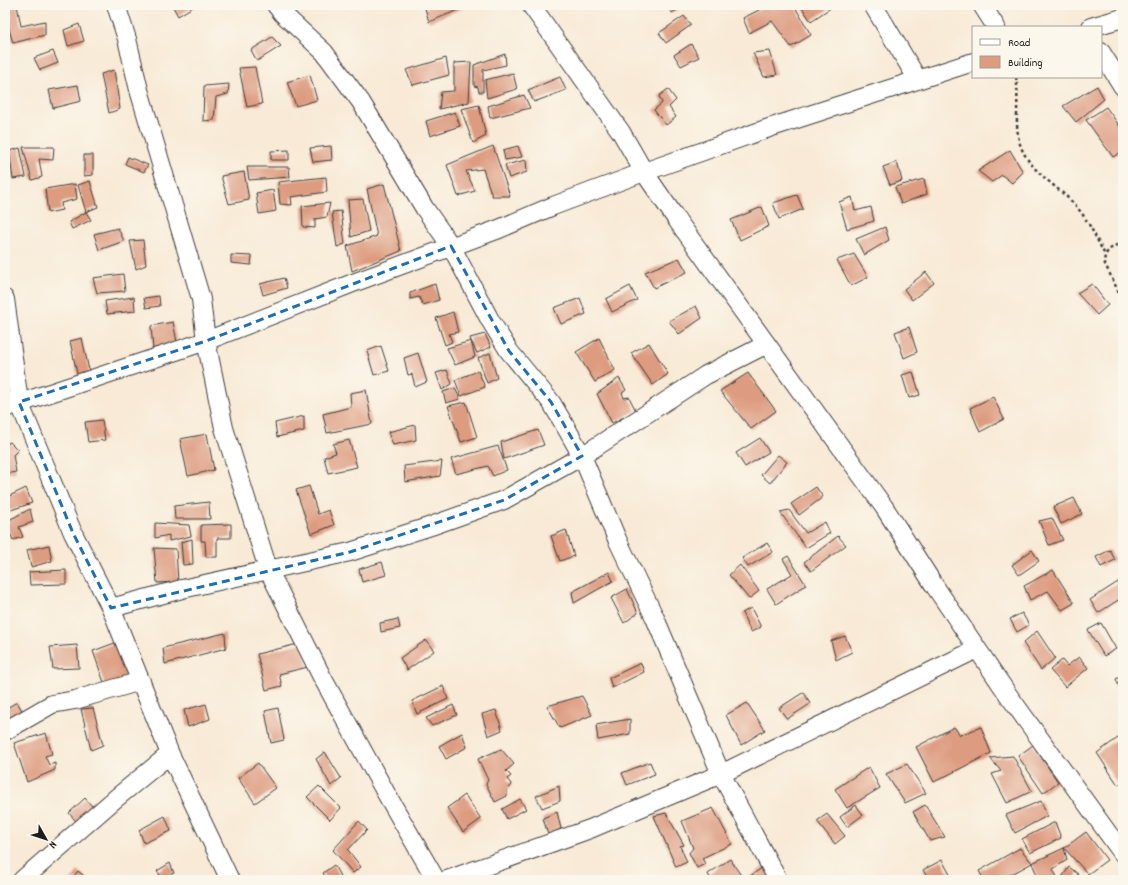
<svg xmlns="http://www.w3.org/2000/svg" width="1128" height="885" viewBox="0 0 1128 885" font-family="Dekko,sans-serif">
<style>
.building{fill:#dd9b80}
.lines{fill:none;stroke-linecap:round;stroke-linejoin:round}
.minor-casing{stroke:#3d3b38;stroke-width:20}
.path{stroke:#3d3b38;stroke-width:2.5;stroke-dasharray:3 3;stroke-linecap:butt}
.minor{stroke:#fff;stroke-width:18}
.marked{fill:none;stroke:#1f6fb2;stroke-width:3;stroke-dasharray:8 5;stroke-linejoin:round}
</style>
<rect width="100%" height="100%" fill="#fbf7ec"/>
<filter id="ink" filterUnits="userSpaceOnUse"><feTurbulence type="fractalNoise" baseFrequency=".025" numOctaves="2"/><feDisplacementMap in="SourceGraphic" scale="8" xChannelSelector="R" yChannelSelector="G"/><feConvolveMatrix kernelMatrix="1 2 1 2 8 2 1 2 1" color-interpolation-filters="sRGB"/></filter>
<filter id="wash" filterUnits="userSpaceOnUse"><feTurbulence type="fractalNoise" baseFrequency=".012" numOctaves="4" result="noise"/><feDisplacementMap in="SourceGraphic" scale="16" xChannelSelector="R" yChannelSelector="G"/><feGaussianBlur stdDeviation="0.9" result="paint"/><feColorMatrix in="noise" values="0 0 0 0 0 0 0 0 0 0 0 0 0 0 0 0 0 1.4 0 .05"/><feComposite in="paint" operator="in"/></filter>
<g filter="url(#wash)">
<rect width="100%" height="100%" fill="#f8ead6"/>
<g id="blocks">
<path class="building" d="M5,5H17L21,26L45,21V35L13,43L5,15Z
M172,5H196L178,16Z
M435,5H462L463,8L429,22L425,8Z
M666,5H685L672,13Z
M769,5H794L811,35L791,47L772,21L749,33L743,18Z
M800,5H835L811,21Z
M684,16L691,25L666,43L659,33Z
M79,24L84,41L68,46L64,30Z
M272,37L281,46L257,61L251,50Z
M691,44L699,57L681,66L674,55Z
M53,51L58,63L40,70L34,58Z
M770,51L777,75L764,77L753,53Z
M505,54L506,65L483,70V92H479L478,87L474,86V65Z
M446,58L449,75L413,85L406,70Z
M471,62L469,102L439,109L441,92L454,91V63Z
M255,67L262,104L247,107L239,68Z
M114,70L120,109L109,113L101,74Z
M513,73L517,89L487,98L485,80Z
M310,75L317,100L296,106L287,82Z
M560,77L566,90L534,102L528,90Z
M229,84L228,94L216,97L214,120L203,121L204,86Z
M78,85L81,101L53,108L49,90Z
M1097,86L1104,99L1076,122L1063,106Z
M668,89L676,100L669,107L676,117L666,125L654,110L662,103L659,96Z
M524,95L530,108L490,118L488,106Z
M479,105L486,136L473,143L461,109Z
M1106,107L1123,131V151L1113,157L1086,120Z
M455,112L460,126L430,136L426,121Z
M331,146L332,160L313,162L310,148Z
M493,146L510,196H492L483,169L466,171L475,191L458,196L447,165Z
M518,146L522,157L505,160L503,150Z
M23,147H54L53,160L39,159L42,177L32,180Z
M20,148L26,177L13,179L9,151Z
M289,150V160H271V151Z
M1010,150L1023,172L1012,183L1002,175L992,182L978,171Z
M84,155H93V175L84,176Z
M128,157L148,165L144,172L125,164Z
M526,160L527,172L509,178L505,165Z
M897,162L902,181L890,185L883,167Z
M247,167H289L290,177L249,180Z
M244,172L249,200L229,204L221,176Z
M326,177L327,192L291,197L292,205L280,204L278,182Z
M924,179L927,194L901,204L895,187Z
M90,181L98,207L86,212L78,185Z
M75,184L77,199L61,203L62,210L48,213L45,189Z
M384,184L401,251L352,271L347,246L377,236L367,189Z
M273,190L276,211L259,214L256,193Z
M797,195L803,209L779,219L773,203Z
M852,197L855,211L871,207L874,221L847,229L839,202Z
M363,199L369,231L351,237L348,200Z
M330,203L327,217L315,219V228L303,227L302,206Z
M762,207L769,226L740,240L731,220Z
M341,211L345,244L337,247L332,212Z
M86,212L91,220L72,229L69,222Z
M885,227L889,240L864,255L856,239Z
M118,228L124,241L99,250L94,234Z
M143,240L146,265L136,269L130,241Z
M854,254L868,277L851,286L837,260Z
M231,255L252,256L251,265L231,263Z
M679,258L687,272L654,288L645,272Z
M926,272L934,283L912,300L904,289Z
M123,274L125,291L97,293L93,278Z
M284,278L287,288L263,295L260,284Z
M435,284L439,300L423,305L419,297L410,299V293Z
M1092,284L1108,305L1097,315L1077,293Z
M630,286L637,300L612,312L606,299Z
M159,296L160,306L146,308L144,298Z
M134,297L135,311L107,314L105,301Z
M580,298L586,314L561,324L554,308Z
M696,306L702,318L679,334L669,321Z
M453,312L458,332L449,334L452,342L445,345L436,318Z
M173,322L177,342L153,349L151,326Z
M909,327L917,352L904,358L895,332Z
M485,334L491,347L477,353L471,341L475,357L455,365L447,348L471,341L470,338Z
M82,338L90,375L78,378L70,341Z
M599,338L615,370L595,382L576,352Z
M649,343L668,374L653,385L631,353Z
M381,346L389,371L374,375L367,351Z
M418,353L427,382L415,387L412,374L408,375L404,358Z
M490,353L497,378L487,383L478,358Z
M447,370L452,384L442,390L436,373Z
M478,371L485,387L461,396L455,380Z
M913,372L920,395L909,398L902,375Z
M748,373L776,411L751,429L720,391Z
M619,378L626,390L622,393L624,398L629,397L636,411L612,423L597,394Z
M455,388L460,399L446,403L443,392Z
M366,390L372,424L327,433L323,414L351,407L350,393Z
M993,397L1004,419L980,432L970,408Z
M466,402L477,437L461,442L448,406Z
M304,416V431L277,437L275,423Z
M102,420L105,440L88,442L85,422Z
M415,425L416,440L393,445L388,432Z
M538,430L544,445L504,459L501,442Z
M207,434L214,470L188,476L180,439Z
M760,438L769,452L745,467L736,453Z
M349,440L357,467L328,473L324,457L336,453L333,444Z
M10,442L18,450L13,455L16,472L5,474V445Z
M498,446L507,470L493,476L488,466L456,474L451,459Z
M778,455L787,462L770,483L761,475Z
M442,461L440,476L405,482L404,466Z
M309,486L318,514L329,510L334,525L311,534L296,490Z
M816,487L823,497L799,515L791,504Z
M26,488L32,503L5,512V498Z
M1074,498L1082,514L1061,524L1053,507Z
M209,502L210,519H175L174,506Z
M30,509L33,522L19,527L23,537L13,540L5,522Z
M789,510L806,533L825,522L830,533L806,548L780,512Z
M1052,518L1063,540L1049,545L1039,521Z
M155,523L189,525L191,536L169,541V535L155,538Z
M231,524V538H217V557H206L205,541H201V525Z
M566,530L574,556L560,561L551,536Z
M838,536L846,545L811,571L804,562Z
M192,539L193,564L183,565L181,542Z
M767,543L773,552L748,567L742,558Z
M49,545L52,561L31,567L27,550Z
M154,548L176,549L178,582L157,583Z
M1032,550L1039,561L1019,575L1012,565Z
M1110,550L1115,560L1101,567L1096,557Z
M788,556L806,585L776,604L767,589L792,574L783,559Z
M382,562L386,575L362,582L359,569Z
M740,565L759,591L749,599L729,575Z
M66,570V584L30,585L29,572Z
M1053,570L1074,603L1062,610L1048,591L1030,600L1024,586Z
M609,572L613,581L574,603L572,592Z
M1118,582L1123,591V597L1098,613L1090,600Z
M627,589L638,613L624,623L611,598Z
M751,608L761,627L751,632L742,613Z
M1022,613L1029,625L1017,632L1010,619Z
M398,619L400,628L381,632L380,623Z
M1101,623L1116,649L1104,656L1088,630Z
M1037,631L1055,658L1041,670L1023,643Z
M225,633L226,648L165,664L163,648Z
M845,636L852,652L836,660L831,641Z
M123,640L136,678L106,688L93,651Z
M426,640L434,651L407,670L400,658Z
M302,643L308,667L279,674L282,686L266,690L257,654Z
M77,645L79,668L53,669L50,647Z
M5,648H8V667H5Z
M1079,657L1088,668L1065,687L1050,670L1062,660L1067,666Z
M641,663L644,672L612,688L609,678Z
M1123,675V697L1116,679Z
M443,686L448,699L417,714L412,701Z
M804,692L810,704L787,719L779,708Z
M582,696L592,715L560,728L547,706Z
M17,702L24,714L5,724V709Z
M747,703L765,730L741,745L726,715Z
M206,704L210,719L188,727L184,710Z
M453,705L457,715L432,726L426,718Z
M93,708L103,745L91,750L81,709Z
M278,708L284,740L271,743L265,711Z
M496,710L502,730L488,736L482,714Z
M630,719V734L598,740L596,725Z
M954,727L960,735L981,727L991,753L934,782L916,747Z
M46,733L52,754L45,756L49,765L55,763V770L27,782L14,743Z
M462,733L467,747L446,759L439,746Z
M1122,735L1123,782L1118,785L1097,753Z
M1033,745L1058,782L1043,793L1018,756Z
M501,749L514,764L506,771L511,776L507,779L512,785L507,790V796L495,802L486,784L488,780L478,759Z
M325,752L341,778L331,786L316,759Z
M1013,756L1032,791L1007,803L992,774L1001,771L990,758Z
M650,762L655,774L627,785L622,773Z
M258,763L276,788L255,803L238,778Z
M907,764L926,793L905,803L886,774Z
M869,767L880,788L847,808L835,789Z
M319,786L341,808L330,820L307,797Z
M559,786L560,801L542,808L536,796Z
M465,795L481,819L463,832L447,808Z
M85,798L97,812L81,827L69,813Z
M520,799L526,809L507,819L502,809Z
M1041,801L1047,816L1015,833L1006,815Z
M856,805L863,815L847,827L840,817Z
M925,805L945,837L930,841L913,812Z
M713,808L732,844L702,858L705,864L697,868L689,853L693,848L682,821Z
M557,812L561,829L548,835L543,818Z
M666,813L684,845L680,846L687,862L676,867L654,816Z
M827,814L845,836L835,844L817,821Z
M165,816L171,831L144,843L139,830Z
M359,821L367,830L348,850L361,867L353,873L333,850Z
M1055,822L1061,838L1030,853L1022,839Z
M1086,832L1107,860L1088,874L1064,848Z
M1020,848L1032,863L1001,880H984L979,871Z
M1064,848L1067,860L1053,869L1057,877L1052,880H1039L1032,863Z
M730,859L744,880H711L708,874Z
M942,860L953,880H929L923,870Z
M170,863L174,873L162,878L157,871Z
M334,865L342,880H327L323,873Z
M766,865L776,880H747L746,879Z
M1069,867L1078,874L1074,880H1060Z
M78,871L89,880H71Z"/>
</g>
</g>
<g filter="url(#ink)">
<use href="#blocks" fill-opacity="0" stroke="#3d3b38" stroke-width="1"/>
<g class="lines">
<g class="minor-casing">
<path id="minor" d="M116,5L127,39L139,90L201,299L206,341L224,428L268,569L322,677L387,795L436,880
M276,5L283,14L324,52L361,102L425,209L451,246L490,320L509,351L551,402L568,431L582,456L617,539L655,618L721,774L778,880
M531,5L621,132L644,172L677,220L884,507L934,585L1009,696L1123,854
M873,5L918,80
M982,5L996,27
M1091,27L1123,18
M1101,52L1123,87
M5,299L19,402L73,533L111,608L170,754L230,880
M5,408L206,341L353,283L499,229L553,206L644,172L769,128L973,62
M111,608L182,589L350,552L431,526L504,500L582,456L706,375L765,345
M5,731L52,704L75,700L141,681
M22,880L115,799L170,754
M447,880L590,829L721,774L977,649"/>
</g>
<path class="path" d="M1016,77C1020,100 1013,125 1021,147C1031,172 1055,184 1073,203C1087,217 1095,236 1105,255
M1123,242C1113,247 1105,249 1104,262L1123,301"/>
<use href="#minor" class="minor"/>
</g>
</g>
<path class="marked" d="M451,246L509,351L551,402L582,456L504,500L350,552L111,608L73,533L19,402L206,341Z"/>
<rect width="1128" height="885" fill="none" stroke="#fbf7ec" stroke-width="20"/>
<rect x="972" y="26" width="130" height="52" fill="#fbf7ec" stroke="#a29f99"/>
<rect x="980" y="39" width="20" height="6" fill="#ffffff" stroke="#a29f99"/>
<text x="1008" y="46" font-size="12" fill="#1c1c1c">Road</text>
<rect x="980" y="56" width="20" height="12" fill="#dd9b80" stroke="#a29f99"/>
<text x="1008" y="66" font-size="12" fill="#1c1c1c">Building</text>
<g transform="translate(46 839) rotate(129)" stroke="#fbf7ec" stroke-width="3" paint-order="stroke">
<path d="M0-3L7 15L0 10L-7 15Z" fill="#1c1c1c"/>
<text y="-6" font-size="11" font-weight="bold" text-anchor="middle" fill="#1c1c1c">N</text>
</g>
</svg>
